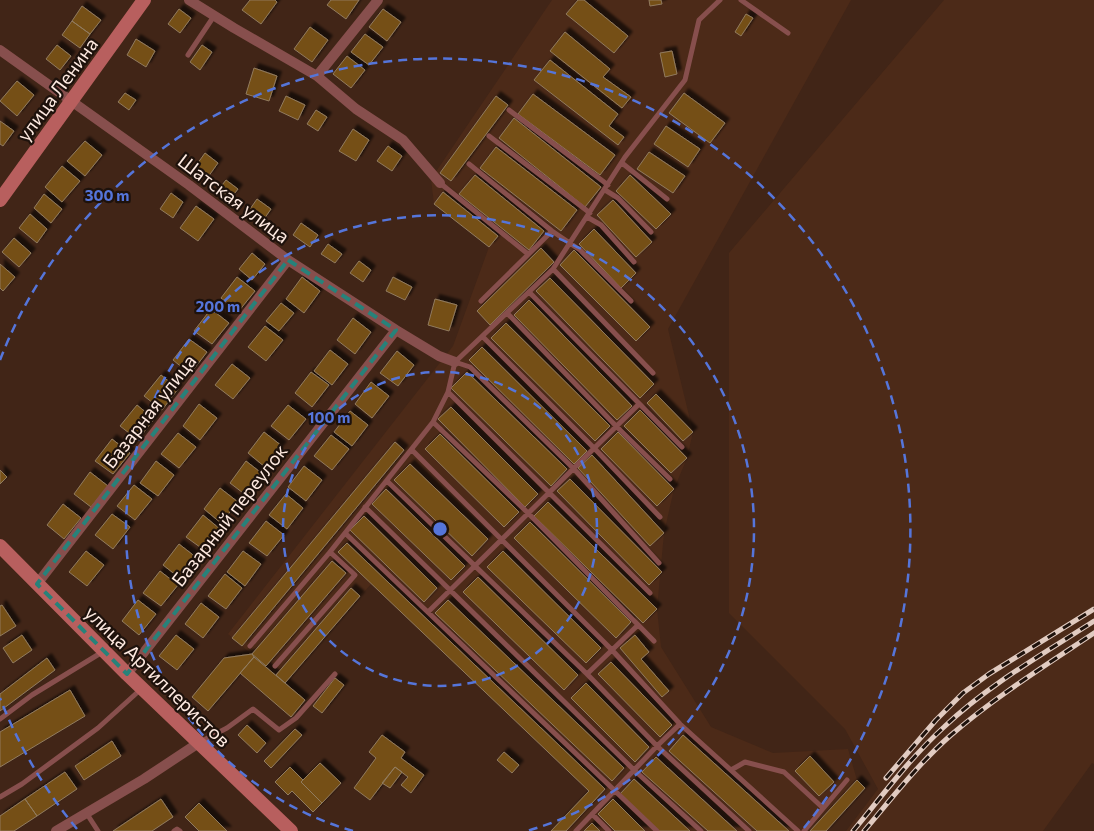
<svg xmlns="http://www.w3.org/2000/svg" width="1094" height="831" viewBox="0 0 1094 831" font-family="Commissioner,sans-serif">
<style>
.built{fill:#4c2a18}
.building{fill:#754f14;stroke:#917b5f;filter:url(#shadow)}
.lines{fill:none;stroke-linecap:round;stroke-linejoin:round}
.lane{stroke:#874f4d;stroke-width:5}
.street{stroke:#874f4d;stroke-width:10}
.secondary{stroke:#b85f5e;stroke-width:14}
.rail-casing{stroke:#e1cbc1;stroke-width:5}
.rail{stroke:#1e120c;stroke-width:3;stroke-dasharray:9;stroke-linecap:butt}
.marked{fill:none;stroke:#27827a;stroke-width:4;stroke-dasharray:10 6;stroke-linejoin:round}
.ring{fill:none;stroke:#5575da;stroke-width:2.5;stroke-dasharray:9 6}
.labels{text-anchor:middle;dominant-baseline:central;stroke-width:4.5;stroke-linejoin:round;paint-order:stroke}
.street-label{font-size:19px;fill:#feeae1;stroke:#1e120c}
.centre{fill:#5575da;stroke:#1e120c;stroke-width:2.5}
.ring-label{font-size:15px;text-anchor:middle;font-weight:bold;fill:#5575da;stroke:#1e120c;stroke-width:4.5;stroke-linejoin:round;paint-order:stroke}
</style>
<defs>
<filter id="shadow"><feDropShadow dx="4.5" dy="-4.5" stdDeviation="1" flood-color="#0009"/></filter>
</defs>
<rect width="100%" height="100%" fill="#412517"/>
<path class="built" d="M552,0H851L668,329L693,432L687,458L674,489L664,533L657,609L661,647L711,727L773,753L848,749L857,780L865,788L826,831H551L589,791L371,584L285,683L228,634L453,346L489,247L434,204L431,179Z
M944,0H1094V764L1092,763L1043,831H846L878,789L845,729L729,613V253Z"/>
<path class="building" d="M250,0H275L277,2L261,24L242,10Z
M331,0H359L346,19L327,5Z
M578,0H584L628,36L614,53L566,14Z
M649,0H661L662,4L650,6Z
M82,6L101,20L90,34L72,21Z
M179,9L191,18L180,33L168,24Z
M383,9L401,22L387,41L369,27Z
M746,14L753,18L741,36L735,32Z
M72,21L90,34L80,48L62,35Z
M310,27L328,40L312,62L294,49Z
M565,32L610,69L603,77L631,97L622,108L550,51Z
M365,34L383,47L369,65L351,52Z
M136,39L155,51L146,67L127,55Z
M57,45L71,56L60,70L46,59Z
M202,45L212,52L200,70L190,62Z
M672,51L677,74L665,77L660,53Z
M347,56L365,70L351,88L333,74Z
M550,60L618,114L609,126L624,137L618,145L534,80Z
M254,68L277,76L269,101L246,94Z
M17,81L34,95L17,116L0,101Z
M125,93L136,100L129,110L118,102Z
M684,93L725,123L710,143L669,113Z
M533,94L615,155L600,175L518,114Z
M286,96L305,105L298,120L279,111Z
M496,96L508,105L451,181L440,173Z
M316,110L327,117L318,131L307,124Z
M514,118L601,187L585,207L499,138Z
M0,121L14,131L3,146L0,144Z
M666,126L700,149L688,167L654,144Z
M353,129L369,140L356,161L339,151Z
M85,141L102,155L85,176L67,161Z
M388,146L402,156L392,171L377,161Z
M496,147L577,210L561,231L480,168Z
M649,152L685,176L673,193L637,169Z
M205,153L218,163L208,177L195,167Z
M62,166L80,181L62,202L45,187Z
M475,175L544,231L529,250L459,194Z
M630,175L671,214L656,229L616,191Z
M226,180L238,189L231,198L219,189Z
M443,192L498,236L489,247L434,204Z
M171,193L183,202L173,218L160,209Z
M44,194L62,209L51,223L34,208Z
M257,199L271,209L264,219L250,209Z
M613,200L652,242L636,257L597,215Z
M196,206L214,219L198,241L180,228Z
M30,214L47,229L37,243L19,228Z
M301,223L318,235L310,247L293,235Z
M594,229L636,273L621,288L579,244Z
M14,238L31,253L19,267L2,252Z
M328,244L342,254L335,263L321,254Z
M541,248L554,262L490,325L477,311Z
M574,250L650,327L636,341L560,265Z
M252,253L265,264L252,280L239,269Z
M359,261L371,270L363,282L350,273Z
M0,264L15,277L3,291L0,288Z
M237,277L255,291L238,312L221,298Z
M302,277L320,291L304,313L286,299Z
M393,277L412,287L405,300L386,291Z
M550,278L654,384L640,398L536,291Z
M435,299L457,305L449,331L428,325Z
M529,300L632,406L617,420L514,315Z
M281,303L294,313L279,331L266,321Z
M211,309L229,323L212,344L194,331Z
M353,318L371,332L355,354L337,340Z
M506,323L610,426L595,441L491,338Z
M265,326L283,340L266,361L248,347Z
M189,339L207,352L190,374L173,360Z
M482,347L587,451L574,464L469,360Z
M330,350L348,364L332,385L314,371Z
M397,351L414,365L398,386L380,373Z
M232,364L250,378L233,399L215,385Z
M311,372L329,385L312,407L295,393Z
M467,372L567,469L551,486L451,388Z
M161,375L178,389L162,410L144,396Z
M371,382L389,396L372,418L355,404Z
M656,394L693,432L683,441L647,403Z
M199,404L217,418L200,440L183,426Z
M137,405L154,419L138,440L120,426Z
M288,405L306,419L289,440L271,426Z
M451,407L538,494L525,507L438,419Z
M640,410L687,458L671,473L624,426Z
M350,411L368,425L352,446L334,432Z
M264,432L282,446L265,467L248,453Z
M618,432L674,489L657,506L601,449Z
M178,433L196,447L179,468L161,454Z
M440,434L519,512L504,527L425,449Z
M331,435L349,449L332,470L314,456Z
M112,439L130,453L113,474L95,461Z
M395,442L404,450L242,646L232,638Z
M592,455L664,533L650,546L578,468Z
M156,461L174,475L158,496L140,483Z
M246,461L264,475L247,496L230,483Z
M410,464L488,539L472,556L394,480Z
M304,466L322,480L306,501L288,487Z
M0,470L7,477L0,484Z
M90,472L108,486L91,507L74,494Z
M570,479L662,572L649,585L557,491Z
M134,485L152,499L135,520L117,506Z
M220,488L238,502L221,523L204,509Z
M386,489L465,566L451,580L372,504Z
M286,494L303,508L287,529L269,515Z
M548,502L657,609L643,623L534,516Z
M63,504L81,518L64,539L47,525Z
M112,514L130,527L113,549L95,535Z
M203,515L220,529L204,550L186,537Z
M364,516L437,588L424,602L350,530Z
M266,521L284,535L267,556L249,543Z
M530,522L631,622L616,638L514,538Z
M347,543L605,789L566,831H551L589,791L338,552Z
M179,544L197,558L181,579L163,565Z
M86,551L104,565L87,586L69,572Z
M243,551L261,564L245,586L227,572Z
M503,551L601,648L586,663L487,567Z
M332,561L346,573L266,666L252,654Z
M160,571L178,585L161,606L143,593Z
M225,574L242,588L226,609L208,596Z
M478,577L578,675L564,690L463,592Z
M351,588L360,596L285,683L276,675Z
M138,600L156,614L139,635L122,621Z
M448,600L624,768L612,781L435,613Z
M201,603L219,617L203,638L185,624Z
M2,605L16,626L0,636V606Z
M22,635L32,650L13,663L3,648Z
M176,635L194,649L177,670L159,656Z
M635,635L649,652L641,659L669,691L662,697L620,648Z
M252,654L254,657L208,711L192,697L224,658Z
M254,657L305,700L291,717L240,673Z
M47,658L55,670L0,711V694Z
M611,662L672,725L660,737L598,674Z
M335,678L344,685L322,713L313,706Z
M586,683L649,747L635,762L571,698Z
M70,690L85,716L0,767V732Z
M247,725L266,743L257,753L238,735Z
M295,729L302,735L271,768L264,761Z
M382,735L405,752L401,758L424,775L411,793L401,785L408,777L395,767L370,800L354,788L376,758L369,752Z
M683,735L789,831H757L669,751Z
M112,741L121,756L84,780L75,766Z
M504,752L519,765L512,773L497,760Z
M810,756L834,782L819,796L795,771Z
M656,757L737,831H708L642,772Z
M320,763L341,783L322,803L301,782Z
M290,767L303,780L301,782L322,803L313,812L292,791L288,795L275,782Z
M395,767L402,772L390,788L382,783Z
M65,772L77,789L37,816L25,799Z
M634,779L690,831H659L620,794Z
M857,780L865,788L826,831H810Z
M25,799L37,816L14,831H0V816Z
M161,799L173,817L152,831H113Z
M613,799L645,831H615L598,814Z
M199,803L227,831H199L185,817Z
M592,823L600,831H584Z"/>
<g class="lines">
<path class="lane" d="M741,0L788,33
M188,55L214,16
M509,110L608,185
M489,136L590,213
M622,163L667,199
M469,164L552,231L580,250L631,301
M440,183L528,254
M605,190L618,198L651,232
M587,217L601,225L634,262
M553,269L653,373
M529,292L682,447
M481,301L552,231
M508,314L616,426L670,479
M483,337L594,448L660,517
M455,362L470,367L574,469L659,563
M448,392L650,593
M433,422L528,513L654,641
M412,450L612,650L680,724L798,831
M387,481L587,674L657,746L749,831
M365,507L634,770L701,831
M345,533L657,831
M428,612L639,404
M250,646L330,552L433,422L448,392L455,362L553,269L625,157L685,80L699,20L720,0
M275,666L355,575L330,552
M587,674L638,625
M0,719L32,695L104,651
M200,742L227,728L253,709L279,730L296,718L335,674
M731,770L745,762L784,772L823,808
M0,797L22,784L98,728L140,690
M87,814L98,831
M592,814L609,831
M174,831L177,829L180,831
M576,831L657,746L680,724
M804,831L847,780"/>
<path class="street" d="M189,0L234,28L317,76L356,109L403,140L440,183
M0,50L189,185L288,260L396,330L439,356L455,362
M317,76L378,0
M37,584L288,260
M127,674L396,330
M56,831L144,779L200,742"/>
<path class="secondary" d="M0,200L144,0
M0,546L127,674L291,831"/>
<g class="rail-casing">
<path id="rail" d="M886,778L936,720L963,693L989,674L1094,609
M853,831C882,796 910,758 944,727C988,685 1043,654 1094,621
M864,831C892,798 919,763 951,735C995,697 1046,665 1094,633"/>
</g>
<use href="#rail" class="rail"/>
</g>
<path class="marked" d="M288,260L396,330L127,674L37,584Z"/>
<g class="ring">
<circle cx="440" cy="529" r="157"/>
<path d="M353 831A314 314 0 1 1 527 831"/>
<path d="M77 829A471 471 0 0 1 0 698M0 360A471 471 0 1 1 803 829"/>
</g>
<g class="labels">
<g class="street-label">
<text transform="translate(57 89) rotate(-54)">улица Ленина</text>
<text transform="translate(234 198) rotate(37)">Шатская улица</text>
<text transform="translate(149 411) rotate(-52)">Базарная улица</text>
<text transform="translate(229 515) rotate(-52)">Базарный переулок</text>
<text transform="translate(158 676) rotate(44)">улица Артиллеристов</text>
</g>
</g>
<circle cx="440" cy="529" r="8" class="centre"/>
<g class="ring-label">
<text x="107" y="201">300 m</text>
<text x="218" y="312">200 m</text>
<text x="329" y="423">100 m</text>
</g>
</svg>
